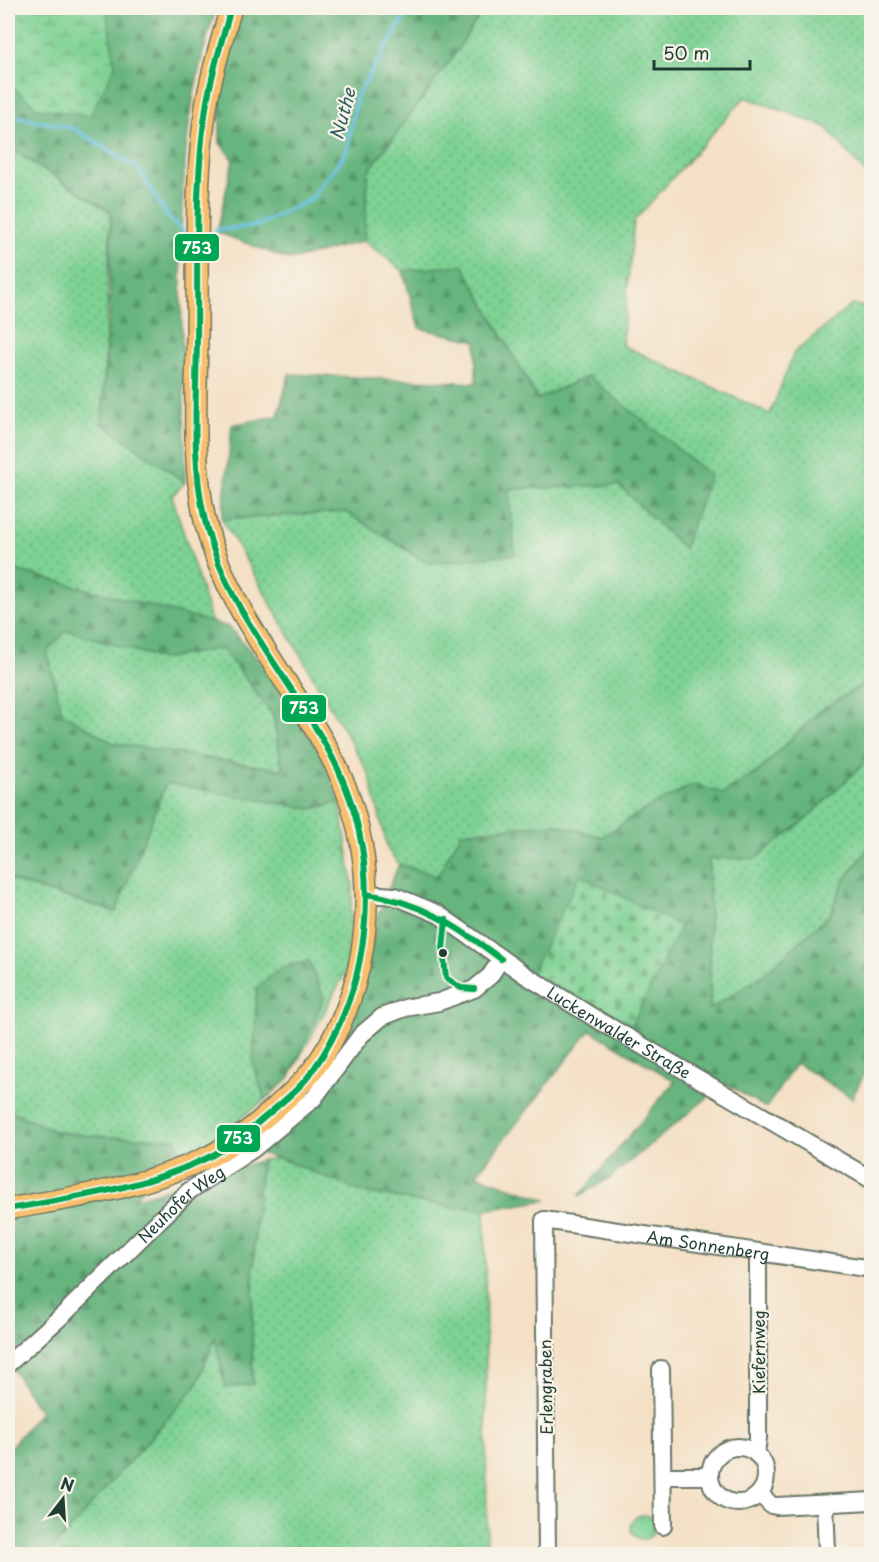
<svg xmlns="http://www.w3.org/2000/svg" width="879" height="1562" viewBox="0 0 879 1562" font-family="'Playpen Sans',sans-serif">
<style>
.grass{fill:url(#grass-dots);stroke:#4e8864;stroke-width:1.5}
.forest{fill:url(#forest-firs);stroke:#427859;stroke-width:1.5;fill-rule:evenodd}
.wetland{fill:url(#wetland-marsh);stroke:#4e8864;stroke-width:1.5}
.cemetery{fill:url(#cemetery-stones);stroke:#4e8864;stroke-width:1.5}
.park{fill:url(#park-crowns);stroke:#4e8864;stroke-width:1.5}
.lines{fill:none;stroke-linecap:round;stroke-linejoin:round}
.stream{stroke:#60bfde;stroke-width:4}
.minor-casing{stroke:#6a7667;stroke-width:20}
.major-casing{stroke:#6a7667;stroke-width:24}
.minor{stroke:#fff;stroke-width:16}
.major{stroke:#f8bf6c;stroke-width:21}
.bus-1-casing{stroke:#f7f3e8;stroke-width:10}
.bus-1{stroke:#00a651;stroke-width:6}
.bus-dot{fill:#1f3d34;stroke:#f7f3e8;stroke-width:2}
.labels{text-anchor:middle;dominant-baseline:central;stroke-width:4.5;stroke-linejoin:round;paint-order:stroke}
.street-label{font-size:16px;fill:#1f3d34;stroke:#f7f3e8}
.water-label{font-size:18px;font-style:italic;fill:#2f5e5e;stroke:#f7f3e8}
.line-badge{stroke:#f7f3e8;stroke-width:2}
.badge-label{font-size:16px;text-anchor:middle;font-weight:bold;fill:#fff}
</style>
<defs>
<pattern id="grass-dots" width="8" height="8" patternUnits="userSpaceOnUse" patternTransform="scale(1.5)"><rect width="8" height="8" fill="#7ed294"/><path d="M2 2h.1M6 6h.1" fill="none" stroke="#67ac7a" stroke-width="1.8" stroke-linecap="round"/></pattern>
<pattern id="forest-firs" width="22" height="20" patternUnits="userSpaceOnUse" patternTransform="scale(1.5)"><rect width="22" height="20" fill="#66b47e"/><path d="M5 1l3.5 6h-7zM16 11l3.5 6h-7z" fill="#539468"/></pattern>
<pattern id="wetland-marsh" width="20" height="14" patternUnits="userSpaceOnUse" patternTransform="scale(1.5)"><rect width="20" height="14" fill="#7ed294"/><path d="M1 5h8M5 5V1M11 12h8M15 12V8" fill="none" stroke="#67ac7a"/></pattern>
<pattern id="cemetery-stones" width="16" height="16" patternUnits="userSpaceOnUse" patternTransform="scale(1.5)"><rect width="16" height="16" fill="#7ed294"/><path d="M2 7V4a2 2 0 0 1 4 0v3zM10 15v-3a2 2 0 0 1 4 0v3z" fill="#67ac7a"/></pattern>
<pattern id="park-crowns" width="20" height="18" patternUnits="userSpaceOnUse" patternTransform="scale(1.5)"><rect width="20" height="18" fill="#7ed294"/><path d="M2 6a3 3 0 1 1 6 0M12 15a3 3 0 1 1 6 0" fill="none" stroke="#67ac7a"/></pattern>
</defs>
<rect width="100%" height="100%" fill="#f7f3e8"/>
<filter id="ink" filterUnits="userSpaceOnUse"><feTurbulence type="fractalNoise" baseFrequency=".0167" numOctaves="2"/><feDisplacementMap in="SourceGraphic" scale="12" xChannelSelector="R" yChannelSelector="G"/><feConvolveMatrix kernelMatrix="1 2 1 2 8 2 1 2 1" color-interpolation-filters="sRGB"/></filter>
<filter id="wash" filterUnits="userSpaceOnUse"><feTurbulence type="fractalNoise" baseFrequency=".008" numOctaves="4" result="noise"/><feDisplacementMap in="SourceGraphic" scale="24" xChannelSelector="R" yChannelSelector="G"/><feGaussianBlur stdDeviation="1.35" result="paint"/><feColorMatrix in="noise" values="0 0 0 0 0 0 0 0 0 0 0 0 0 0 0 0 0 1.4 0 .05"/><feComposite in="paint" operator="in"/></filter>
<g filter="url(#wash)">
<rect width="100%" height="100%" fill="#f4e0c5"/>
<path class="grass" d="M484,8H871V180L826,127L745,97L634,221L622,345L770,414L794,353L851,305L871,307V679L817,713L759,771L723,794L651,806L602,837L555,824L463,832L437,877L399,864L388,850L369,774L222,519L346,512L428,563L515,554L508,489L619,485L684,548L538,399L463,266L403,271L364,241L368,172L452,58Z
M8,147L111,212L102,423L185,482L172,496L212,623L8,568Z
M67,630L162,659L222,648L273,715L283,770L113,743L62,713L47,651Z
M871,757V844L843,883L830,914L762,976L710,1010L709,858H756L803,822Z
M166,783L312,809L340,802L353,887L346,971L289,1078L324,997L253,1063L265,1100L211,1140L181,1151L176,1139L88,1136L54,1131L8,1110V874L13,881L115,912Z
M279,1158L362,1192L450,1207L485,1210L487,1554H48L196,1386L216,1337L253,1384C251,1309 252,1235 262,1160Z"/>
<path class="forest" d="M106,8H217C163,154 186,329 185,482L102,423L110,299L111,212L8,147V83L38,108L115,66Z
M239,8H484L452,58L368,172L364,241L290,260L217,232L233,160L220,143L219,68Z
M463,265L537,399L588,376L710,475L684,549L619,485L509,489L515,554L428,563L346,512L222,519L232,425L278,416L289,374L476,383V341L419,328L403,271Z
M8,568L229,627L270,673L323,758L340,802L312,809L166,783L116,912L13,881L8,874ZM67,630L162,659L222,648L273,715L283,770L113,743L62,713L47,651Z
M871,679V757L803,822L756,858L709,859L710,1009L762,976L830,914L843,883L871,844V1061L852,1098L796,1063L766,1108L725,1083L610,1178L579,1196L675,1081L590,1030L476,1175L547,1200L485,1210L450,1207L362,1192L279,1158L262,1154L270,1135L301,1113L362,984L379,913L399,864L437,876L462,832L555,824L602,837L651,806L695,784L723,794L759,771L817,713Z
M309,961L324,998L289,1078L265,1100L253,1064L257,988L282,967Z
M8,1110L54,1131L88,1136L176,1139L181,1151L133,1199L262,1160C252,1235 251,1309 253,1384L225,1388L215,1338L196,1386L48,1554H8V1450L40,1412L8,1362Z"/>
<path class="wetland" d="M8,8H106L115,66L90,116L38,108L8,83Z"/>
<path class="cemetery" d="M580,875L681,926L632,1024L531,974Z"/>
<path class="park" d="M631 1527a12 12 0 1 1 24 0a12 12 0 1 1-24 0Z"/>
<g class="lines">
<path class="stream" d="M8,115L73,128L139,169L167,216L183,231
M215,230L256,226L311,199L346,153L357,96L410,8"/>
</g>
</g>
<g filter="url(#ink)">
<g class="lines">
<g class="minor-casing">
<g id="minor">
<path id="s1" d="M366,894L395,896L438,914L525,975L593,1017L872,1180"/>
<path id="s2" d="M8,1364L65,1313L189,1191L253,1149L314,1098L361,1035L382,1017L405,1008L439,1002L474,989L490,976L501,959"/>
<path d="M661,1369L663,1526"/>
<circle cx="738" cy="1475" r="28"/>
<path d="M756,1453L758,1438V1252"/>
<path d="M664,1476H709"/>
<path d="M760,1494L771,1505L776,1506L872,1501"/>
<path d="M825,1504L827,1551"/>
<path id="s3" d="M547,1554L544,1220L872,1269"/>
</g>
</g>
<g class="major-casing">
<path id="major" d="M8,1209C75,1197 143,1188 206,1158C228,1148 248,1132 266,1116C282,1102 300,1087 313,1070C375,986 382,864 338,770C297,686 229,617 206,525C192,466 196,402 197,342C198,264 194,184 206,107C211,73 222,40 231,8"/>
</g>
<use href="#minor" class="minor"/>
<use href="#major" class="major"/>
<g class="bus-1-casing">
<path id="bus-1" d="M366,894C420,901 458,927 501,959
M446,919L443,949L446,978L461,988L474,989
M8,1209C77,1197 150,1187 213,1155C232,1144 250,1130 266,1116C282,1102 301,1088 313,1070C374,984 382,864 338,769C298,685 229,617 206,525C191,465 196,402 197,342C198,264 194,185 206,108C211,74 222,41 231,8"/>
</g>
<use href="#bus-1" class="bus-1"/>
</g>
</g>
<circle class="bus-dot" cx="443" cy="953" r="5"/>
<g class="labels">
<g class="street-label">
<text stroke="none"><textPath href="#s1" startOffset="292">Luckenwalder Straße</textPath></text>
<text stroke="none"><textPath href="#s2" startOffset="236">Neuhofer Weg</textPath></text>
<text stroke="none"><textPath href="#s3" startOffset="500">Am Sonnenberg</textPath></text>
<text transform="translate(758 1352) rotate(-90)">Kiefernweg</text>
<text transform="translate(545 1387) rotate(-91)">Erlengraben</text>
</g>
<g class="water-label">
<text transform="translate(342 114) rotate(-75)">Nuthe</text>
</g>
</g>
<g class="line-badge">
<rect x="174" y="233" width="46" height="29" rx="6" fill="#00a651"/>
<rect x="281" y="694" width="46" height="29" rx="6" fill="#00a651"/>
<rect x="216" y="1124" width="45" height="29" rx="6" fill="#00a651"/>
</g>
<g class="badge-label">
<text x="197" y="254">753</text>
<text x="304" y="714">753</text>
<text x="238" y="1144">753</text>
</g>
<rect width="879" height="1562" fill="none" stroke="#f7f3e8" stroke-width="30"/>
<g transform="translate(63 1499) rotate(17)" stroke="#f7f3e8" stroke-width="4.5" paint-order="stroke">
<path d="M0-4.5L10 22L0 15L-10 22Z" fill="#1f3d34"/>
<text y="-9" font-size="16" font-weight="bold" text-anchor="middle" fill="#1f3d34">N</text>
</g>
<path d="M654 60v9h96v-9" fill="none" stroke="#1f3d34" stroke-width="3"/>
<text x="663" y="60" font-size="18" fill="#1f3d34" stroke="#f7f3e8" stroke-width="4.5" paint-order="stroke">50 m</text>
</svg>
